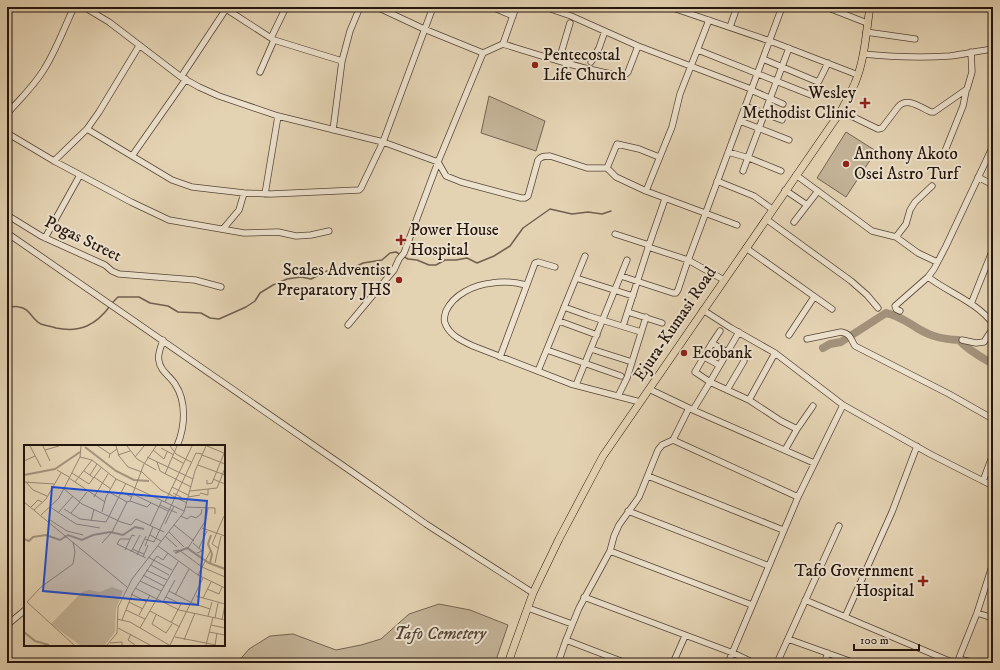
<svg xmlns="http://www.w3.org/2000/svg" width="1000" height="670" viewBox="0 0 1000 670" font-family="'IM FELL DW Pica',serif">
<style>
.green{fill:#c3b397;stroke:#746452}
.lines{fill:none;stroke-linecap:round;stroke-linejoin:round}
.stream{stroke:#70604f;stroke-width:1.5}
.river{stroke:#a3927b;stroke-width:8}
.minor-casing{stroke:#544436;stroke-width:7}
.major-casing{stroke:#24150d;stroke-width:8}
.minor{stroke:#ede2ce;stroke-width:5.5}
.major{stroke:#e4d3b3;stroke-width:7}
.poi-dot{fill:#8f2418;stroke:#ede2ce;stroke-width:1.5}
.labels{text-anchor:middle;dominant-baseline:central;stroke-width:4;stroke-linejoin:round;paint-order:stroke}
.poi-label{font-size:17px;fill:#24150d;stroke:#ede2ce;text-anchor:start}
.street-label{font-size:17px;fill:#24150d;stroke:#ede2ce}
.park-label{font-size:17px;font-style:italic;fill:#544436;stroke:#ede2ce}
.inset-river{fill:none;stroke:#a3927b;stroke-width:2}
.inset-road{fill:none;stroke:#978771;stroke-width:1}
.view{fill:#1d4ed8;fill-opacity:0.15;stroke:#1d4ed8;stroke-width:2}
.inset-edge{fill:none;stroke:#24150d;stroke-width:2}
</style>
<rect width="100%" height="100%" fill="#e4d3b3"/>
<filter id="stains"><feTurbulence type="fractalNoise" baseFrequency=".005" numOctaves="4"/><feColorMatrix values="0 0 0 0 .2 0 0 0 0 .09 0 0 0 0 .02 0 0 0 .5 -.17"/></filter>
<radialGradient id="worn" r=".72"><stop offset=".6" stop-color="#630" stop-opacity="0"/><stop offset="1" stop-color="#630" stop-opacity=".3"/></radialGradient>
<path class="green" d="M489,96L545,121L536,151L481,133Z
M846,132L876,151L846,197L817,178Z
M439,604L470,610L508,625L495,663H237L249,649L270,636L293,634L336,650L361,645L381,639L409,614Z"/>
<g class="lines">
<path class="stream" d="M112,303L118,297H139L150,303L168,306L178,312L201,313L210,318L219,319L246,307L255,301L260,293L273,285L287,279L301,277L311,279L327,271L353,268L363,263L382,260L390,253L396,252L408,259L417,260L429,265H436L445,260H456L467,258L477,263L494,256L510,246L523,228L550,209L572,214L588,212L602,214L611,211
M7,308C11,307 16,306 19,307C30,308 32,320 41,324C46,326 51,326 56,328C80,333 96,325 110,306"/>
<path class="river" d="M823,348L830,344L841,342L886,313C898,315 907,322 917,328C932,337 942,339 959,340C969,351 981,357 993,364"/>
<g class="minor-casing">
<path id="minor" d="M84,7L109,22L181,77L199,87L219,96L278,116L383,142L438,162L446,176L461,182L521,198H525L528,196L538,160C541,156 545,156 550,156L587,168H607L616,177L646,191L737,225
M223,7L274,40L342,61
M377,7L424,29L483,53
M492,7L513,16
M545,7L571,16L638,46L751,89
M670,7L770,41L858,75
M826,7L867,23
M730,27L737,7
M866,32L915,39
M271,38L286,7
M503,44C523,50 611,79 626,74L628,72L638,46
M698,50L811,95
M863,54C892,57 921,58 950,56C964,54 979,51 993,49
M763,59L818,82L819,81L828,63
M559,60L570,23
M591,62L599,48L605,31
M260,72L274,40
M181,77L226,9
M751,90L783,104
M745,106L782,120
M841,111L878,129L882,128L898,107C907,96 921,108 931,112H934L967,89L972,72L971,52
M7,114C19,100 33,87 43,71C56,51 64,28 74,7
M740,121L789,140
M87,129L172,180L192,187L244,193L271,194L359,190L361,188L383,142L433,7
M333,130L342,61L350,31L360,7
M7,133L54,161L131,202L169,220L244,233L278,232L296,236L311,235L329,231
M945,151L963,106L966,91
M728,152L749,158L781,171
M132,156L186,79
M54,161L87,129L99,112L139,46
M607,168L617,144L639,149L659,157
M743,171L789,48
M796,175L872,231L896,237L918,253L937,262
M978,177L993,185
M717,181L754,196L772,209
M785,190L807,205
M646,191L672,127L680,94L709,20
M265,194L278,116
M7,215L41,236L105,265L112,271L119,274L195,280L221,287
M766,219L851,281L867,295L878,308
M794,222L818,191
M223,229L239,210L244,193
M7,233L355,474L426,524L533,593
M615,234L649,245
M896,237L906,224L910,210L915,202L932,186
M45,238L80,175
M648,247L688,260L724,280
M746,248L832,309
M621,276L673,293H676L678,290L686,266L782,7
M928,277C949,293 977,302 993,324
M576,278L633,296
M526,285C515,282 503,281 492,283C474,285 454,294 446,311C445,315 443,319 445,323C449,335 462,341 473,346L571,384L640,402
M971,304L993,249
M564,307L589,316L641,332
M703,310L731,328L775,353L843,405L930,454L993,486
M900,311L896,309L895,306L928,277L934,269L946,246L993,146
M628,312L662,323
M559,321L597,335
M348,325L394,270L399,259L404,253L438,162L483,53L503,44L516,7
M623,326L649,245L665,199
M720,331L712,343L727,352
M789,335L814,297
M807,339L841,332C851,334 850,338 855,346L949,394L993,419
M163,340C161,347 157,355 159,361C160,371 170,376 175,384C187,402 185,427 177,446
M962,340L976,343L984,342L993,328
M712,343L695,372L710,382L739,332
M591,349L632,362
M547,350L621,376
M500,357L535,263L538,262L555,267
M704,357L719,365
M538,371L585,256
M576,385L627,260
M649,389L693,410L814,463
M727,390L744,361
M618,396L627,378L646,317
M749,400L781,421L797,429
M693,410L710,382L749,400L775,353
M673,440L798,497
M785,450L797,429L813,406
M648,476L783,530
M983,481L993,454
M628,511L769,566
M610,551L752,605
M584,597L733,653L754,663
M805,600L954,663
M528,608L572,624
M977,613L993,618
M845,617L892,512L917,446
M7,625L25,610
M788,639L855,663
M566,640L626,663
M959,659L975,663
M558,663L566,640L579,608L610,551L614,536L619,525L639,497L658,450L662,445L673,440L689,408
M673,663L685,636
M728,663L798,497L843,405
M777,663L839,526
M824,663L828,653
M957,663L977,613L993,563"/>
</g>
<g class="major-casing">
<path id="major" d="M508,663L533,593L559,539L603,456L841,111C846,102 851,92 855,83C865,59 866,32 870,7"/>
</g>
<use href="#minor" class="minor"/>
<use href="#major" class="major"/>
</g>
<g class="poi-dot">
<circle cx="535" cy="65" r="4"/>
<path d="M863 97h4v4h4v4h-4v4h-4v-4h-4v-4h4z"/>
<circle cx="846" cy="164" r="4"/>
<path d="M399 234h4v4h4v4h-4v4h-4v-4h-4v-4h4z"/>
<circle cx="399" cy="280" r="4"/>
<circle cx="684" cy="353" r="4"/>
<path d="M921 575h4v4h4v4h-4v4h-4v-4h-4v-4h4z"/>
</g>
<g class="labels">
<g class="poi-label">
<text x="543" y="55">Pentecostal<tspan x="543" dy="20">Life Church</tspan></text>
<text x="856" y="93" text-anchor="end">Wesley<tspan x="856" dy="20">Methodist Clinic</tspan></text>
<text x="854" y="154">Anthony Akoto<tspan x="854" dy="20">Osei Astro Turf</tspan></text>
<text x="410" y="230">Power House<tspan x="410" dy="20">Hospital</tspan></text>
<text x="391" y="270" text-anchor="end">Scales Adventist<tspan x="391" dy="20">Preparatory JHS</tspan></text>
<text x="692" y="353">Ecobank</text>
<text x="914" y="571" text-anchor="end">Tafo Government<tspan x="914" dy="20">Hospital</tspan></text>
</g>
<g class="street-label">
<text transform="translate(83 239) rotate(26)">Pogas Street</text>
<text transform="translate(675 324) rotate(-56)">Ejura-Kumasi Road</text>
</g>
<g class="park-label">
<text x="440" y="634">Tafo Cemetery</text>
</g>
</g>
<g transform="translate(24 445)">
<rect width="201" height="201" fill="#e4d3b3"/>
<path d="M88,142L99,146L92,164L91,187L81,200H56L27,179L58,147L65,145L76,147Z" fill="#c3b397"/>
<path class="inset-river" d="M61,2L92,26L110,35L125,36M0,30L31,24L56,7M0,94L5,96L9,92L22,90L36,95L44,90L58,95L69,90L86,87L99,90L111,82L120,84M151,108L163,103L185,118L201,124M186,118L188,109L184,99L187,90M0,187L11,196L25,200"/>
<path class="inset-road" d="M6,1L17,22M19,1L26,16M74,1L86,9M92,1L95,11L104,22L118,27L137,45L163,58M103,1L113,14L132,25M146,1L152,9L167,17M183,1L200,8M137,3L150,10M21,5L35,1M129,5L140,14L143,7M94,10L106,6M178,10L201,19M56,12L68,15L92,34L160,66M111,12L120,1M123,12L169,34M148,12L159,18M85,13L86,9L93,4M0,16L11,11M133,17L136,26L167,42M174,20L201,30M33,25L45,32M60,26L70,33M48,28L65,39L77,23M141,29L153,1M66,30L73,19M70,32L87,44M45,33L81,57M189,34L201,39M183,35V39L188,38L201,6M0,37L30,39M2,37L9,45L23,51M51,37L68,15M148,42L164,50M40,44L58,59L97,77L107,80L112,74L140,87M166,46L193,43L201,23M85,47L103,57M97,47L108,52M149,48L157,52L156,55M176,48L184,50V44M109,49L144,66M70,52L84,29M164,52L176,50M106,56L123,62L127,58M0,57L103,142M55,57L63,47M141,57L168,1M136,60L153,68M7,62L14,55L18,57M26,62L52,79L76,83M161,62L191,63V69M40,64L56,74L82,77L102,38M10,65L22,54L37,28M78,67L82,52L92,34M34,68L49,51M47,68L56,57M17,70L35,53L56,12L57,1M157,71L163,74L167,71L172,73L177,69L178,64M67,76L70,64M24,77L26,75L43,86L59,90M141,79L150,61M150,80L170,96M126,81L138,55M178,83L201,91M145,87L160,102M126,90L137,96M141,91L153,102M106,94H96L93,99L122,113M121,94L130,97L172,8L178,9M49,97L51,107L49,119L17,142L3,157L50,200M78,98L88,87L103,57L106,56L120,19L132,1M169,98L178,106L173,108M121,101L129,82M134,101L174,130L201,143M164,103L182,75L184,63M175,103L183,86M194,103L188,99L200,71M108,104L120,109M101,105L108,90L111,91M149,106L155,105L178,122L201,132M107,107L116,90M113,110L122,91M119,112L124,100M124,112L148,125M130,115L133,111L139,115L144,108M191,118L197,91M127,120L145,130M122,125L143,135M119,130L140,141M174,130L187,105M116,136L137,146M111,143L155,165L201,175M183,144L195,149L198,142M145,146L168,158M107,149L123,157M151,150L165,124M172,151L201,159M142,152L157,159L147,178M179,153L187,137M105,157L119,164M139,157L151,135M168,158L186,164M102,165L121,174M126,166L156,182M115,170L126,150M132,170L128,179L142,188L148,179M184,171L188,157M191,173L194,158M93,174L106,177L145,200M98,175L109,147L130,115M198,175L201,159M187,180L201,183M94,183L126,200M116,183L154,117M185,187L201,190M107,189L104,195L111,200M151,192L192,200M160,195L171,168M86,198L98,197V200M83,200L93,188L94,162L108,134L160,67L171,26L182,1M146,200L179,133M182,200L189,172M191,200L193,188"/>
<path class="view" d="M28,42L183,56L174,160L19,146Z"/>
<rect width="201" height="201" class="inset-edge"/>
</g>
<rect width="1000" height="670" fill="none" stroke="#e4d3b3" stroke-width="24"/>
<rect x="8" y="8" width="984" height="654" fill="none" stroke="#24150d" stroke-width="2"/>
<rect x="12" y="12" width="976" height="646" fill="none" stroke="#24150d"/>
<path d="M854 644v6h65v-6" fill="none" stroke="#24150d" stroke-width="2"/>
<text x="860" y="644" font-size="12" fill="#24150d" stroke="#ede2ce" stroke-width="3" paint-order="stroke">100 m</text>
<rect width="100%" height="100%" filter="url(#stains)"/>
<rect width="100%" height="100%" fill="url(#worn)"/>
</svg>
